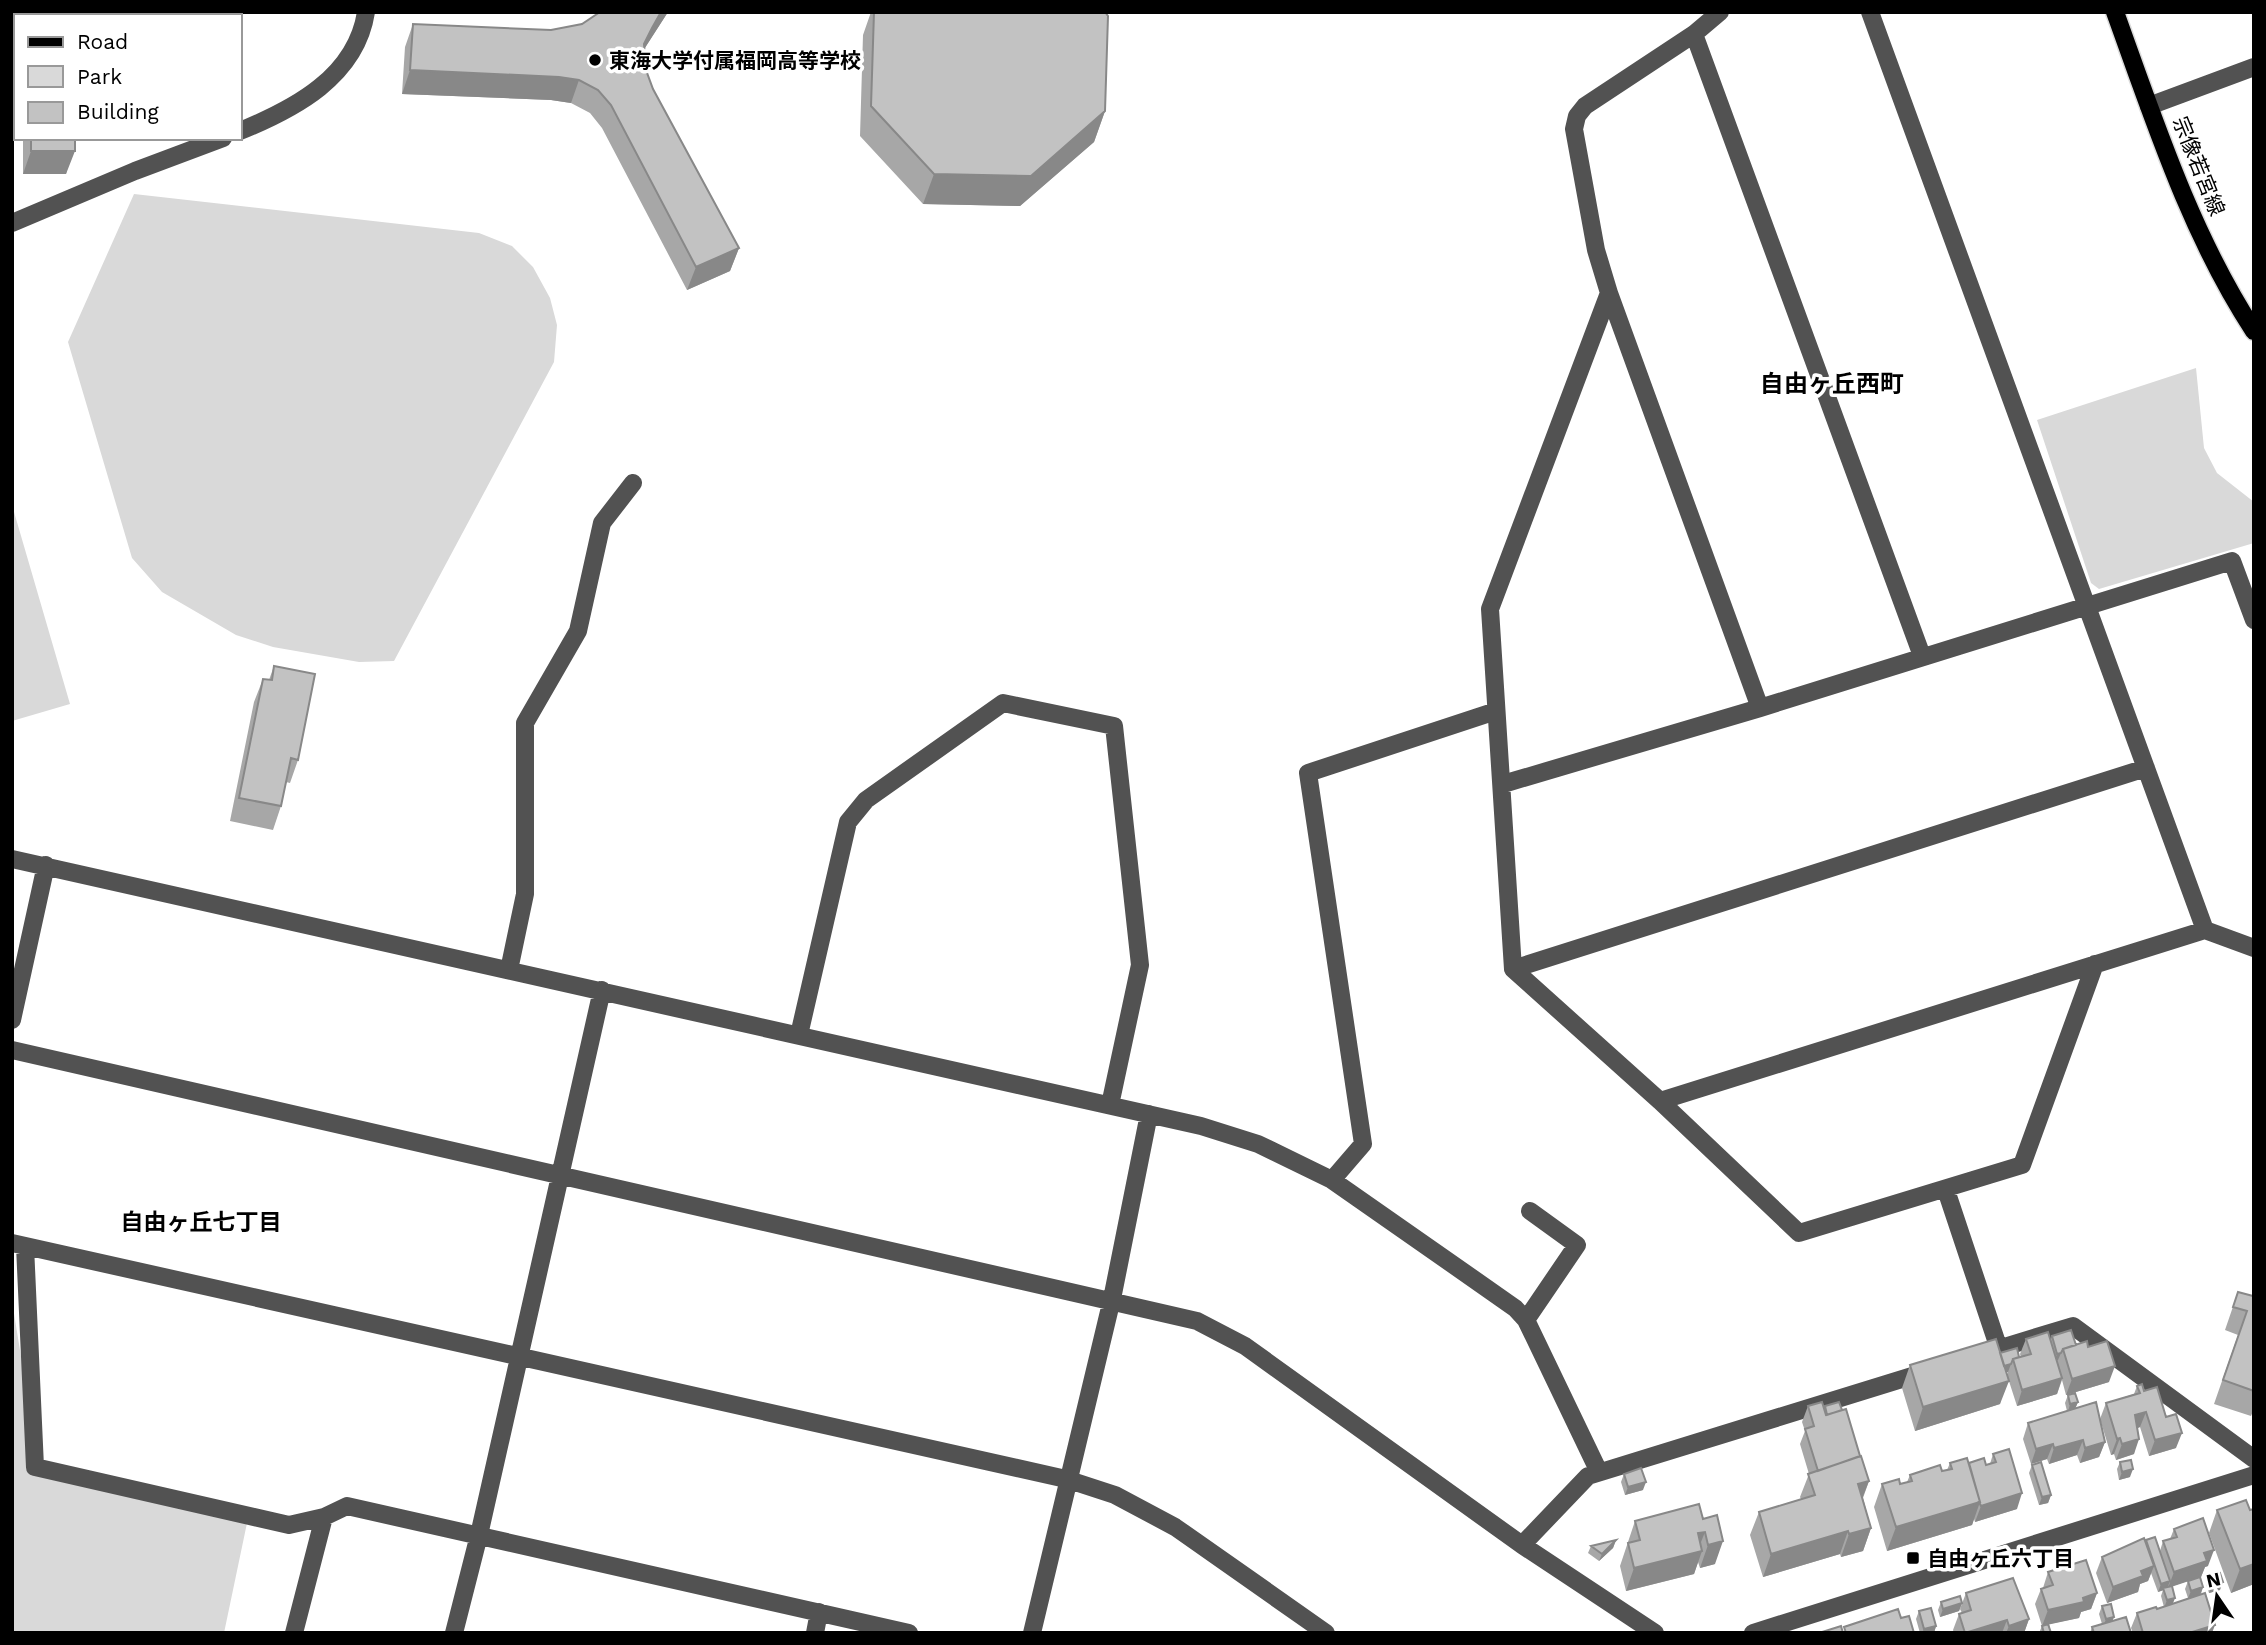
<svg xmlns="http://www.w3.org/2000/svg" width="2266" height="1645" viewBox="0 0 2266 1645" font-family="'Work Sans','Noto Sans JP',sans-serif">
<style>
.green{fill:#d9d9d9}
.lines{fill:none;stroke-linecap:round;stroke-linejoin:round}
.major-casing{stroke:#dbdbdb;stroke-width:21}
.minor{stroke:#525252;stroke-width:18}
.major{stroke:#000;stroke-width:18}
.wall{fill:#a7a7a7;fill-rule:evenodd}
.shaded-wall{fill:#888}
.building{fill:#c2c2c2;stroke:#888;stroke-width:2}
.poi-dot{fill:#000;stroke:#fff;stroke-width:2.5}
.labels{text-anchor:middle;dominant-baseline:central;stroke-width:7;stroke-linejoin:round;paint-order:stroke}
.poi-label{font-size:21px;font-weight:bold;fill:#000;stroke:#fff;text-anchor:start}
.street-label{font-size:21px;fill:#000;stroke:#fff}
.neighbourhood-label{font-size:23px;font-weight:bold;fill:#000;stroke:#fff}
.quarter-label{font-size:24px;font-weight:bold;fill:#000;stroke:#fff}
</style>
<rect width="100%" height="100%" fill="#fff"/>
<path class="green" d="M134,194L479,233L512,246L533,267L550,298L557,325L554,362L394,661L359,662L273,647L236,635L162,592L132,558L68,342Z
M2196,368L2204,448L2217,473L2254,502V543L2099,589L2091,583L2037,420Z
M12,505L70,704L12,721Z
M12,1301L40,1474L247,1523L224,1633H12Z"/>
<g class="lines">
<g class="major-casing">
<path id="major" d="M2115,12C2154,120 2191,235 2254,331"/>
</g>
<path class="minor" d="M1720,12L1694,34L1585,106L1577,116L1574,129L1596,250L1609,293L1760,708
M1870,12L2205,930
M1694,34L1922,656
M2149,106L2254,67
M240,131C294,109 356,77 366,12
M12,223L135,171L223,138
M1609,293L1490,609L1513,969L1660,1101L1799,1233L2022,1165L2095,964
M1503,784L1760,708L2232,561L2254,620
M12,859L1201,1126L1258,1144L1332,1180L1515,1308L1526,1320L1599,1472
M1513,969L2146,768
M509,970L525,894V723L578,631L602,523L633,483
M12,1020L46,865
M799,1035L848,822L866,800L1003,703L1114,726L1140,965L1110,1105
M12,1050L1197,1321L1245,1346L1522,1545L1655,1633
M1660,1101L2205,930L2254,948
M1332,1180L1363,1144L1308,773L1496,711
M1946,1190L1999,1349
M12,1243L1066,1479L1115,1495L1175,1527L1326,1633
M25,1246L35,1467L289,1525L324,1517L347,1506L909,1633
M1526,1320L1577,1245L1530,1211
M1978,1355L2073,1326L2254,1459
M1522,1545L1588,1476L1928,1371
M294,1633L324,1517
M454,1633L479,1535L602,990
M815,1633L819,1612
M1032,1633L1112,1299L1149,1114
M1753,1633L2254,1475"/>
<use href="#major" class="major"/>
</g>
<path class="wall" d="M600,12H668L644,49L646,70L653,89L739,248L730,271L687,290L602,128L590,113L571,103L551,100L402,94L405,47L413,24L551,30L582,24Z
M871,12H1105V111L1094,142L1020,206L923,204L860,136L863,35Z
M23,138H75L66,174H23Z
M274,666L298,760L290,783L286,782L281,806L273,830L230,821L254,702L263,679L269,680Z
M2238,1292L2252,1296L2254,1292V1409L2251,1416L2214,1404L2238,1335L2225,1330Z
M2052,1336L2076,1345L2088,1347L2109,1382L2066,1395L2062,1380L2057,1394L2017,1406L2007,1375L2008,1372H2006L2000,1404L1915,1431L1902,1388L1910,1365L2000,1353L2019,1357H2021L2020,1354L2026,1339H2051Z
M2137,1386L2144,1391L2176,1448L2149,1456L2140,1427L2138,1428L2134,1454L2116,1460L2114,1454L2111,1455L2100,1419L2106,1403L2134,1394Z
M2068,1395L2078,1402L2075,1409L2105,1442L2099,1457L2080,1463L2077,1455L2049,1464L2047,1459L2031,1464L2023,1439L2028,1423L2067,1411L2065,1403Z
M1808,1406L1824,1409L1825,1406L1860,1456L1869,1481L1863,1498L1871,1528L1863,1551L1841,1557L1840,1554L1763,1577L1750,1535L1759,1512L1801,1499L1800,1497L1809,1474L1800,1444L1805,1431L1802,1422Z
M1993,1454L2017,1509L1975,1522L1974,1519L1972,1525L1887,1551L1874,1507L1882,1484H1900L1907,1482L1910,1475L1947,1470L1950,1463L1986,1465L1990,1464Z
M2120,1462L2130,1477L2119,1480L2117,1469Z
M2032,1465L2051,1495L2048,1503L2039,1505L2029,1473Z
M1624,1474L1643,1490L1625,1495L1621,1482Z
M1699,1504L1715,1564L1700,1568L1698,1562L1694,1574L1626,1591L1620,1566L1635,1521Z
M2217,1510H2250L2254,1584L2231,1593L2209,1533Z
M2174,1529L2208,1566L2205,1567L2201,1577L2188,1581L2203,1587L2201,1594L2212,1633H2133L2131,1628L2137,1613L2157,1609L2164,1607L2161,1596L2163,1590L2158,1592L2151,1573L2148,1581L2140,1584L2138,1592L2107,1603L2096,1573L2102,1557L2145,1541L2160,1551L2163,1541L2170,1539ZM2188,1581L2185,1589L2188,1598L2173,1604L2172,1586Z
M1616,1540L1613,1548L1599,1561L1588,1553L1591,1546Z
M2048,1572L2097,1593L2091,1609L2081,1612L2079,1618L2049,1624L2051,1633H2039L2042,1626L2035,1604L2041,1589L2043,1588Z
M2209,1576L2220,1590L2209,1593L2206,1584Z
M1966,1593L2029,1619L2024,1633H1954L1953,1630L1959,1614L1962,1613L1960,1609Z
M1941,1602L1962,1603L1959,1611L1940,1617L1938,1610Z
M2102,1606L2114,1617L2112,1621L2131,1633H2090L2092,1627L2102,1624L2099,1614Z
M1919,1611L1936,1626L1934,1633H1920L1916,1619Z"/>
<path class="shaded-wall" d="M661,12H668L643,51L644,44L652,28Z
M12,22H16V32L12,41Z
M410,70L559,77L579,80L571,103L551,100L402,94Z
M1105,111L1094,142L1020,206L923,204L934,174Z
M31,151H75L66,174H23Z
M739,248L730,271L687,290L696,267Z
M2061,1353L2058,1360L2054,1362L2057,1354Z
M2011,1364L2008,1372L2000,1374L2003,1366Z
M2115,1366L2109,1382L2066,1395L2072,1379Z
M2062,1378L2057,1394L2017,1406L2022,1390Z
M2009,1381L2000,1404L1915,1431L1923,1407Z
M2078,1402L2075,1409L2068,1412L2070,1404Z
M2146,1412L2140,1427L2130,1431L2135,1415Z
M2182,1433L2176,1448L2149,1456L2155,1440Z
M2120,1438L2114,1454L2111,1455L2117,1439Z
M2139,1439L2134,1454L2116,1460L2122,1444Z
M2083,1440L2077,1455L2049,1464L2054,1448Z
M2105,1442L2099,1457L2080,1463L2085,1448Z
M2053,1444L2047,1459L2031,1464L2036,1449Z
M2133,1469L2130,1477L2119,1480L2122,1472Z
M1869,1481L1860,1504L1858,1484Z
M1646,1482L1643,1490L1625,1495L1628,1487Z
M2022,1493L2017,1509L1975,1522L1981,1506Z
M2051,1495L2048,1503L2039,1505L2042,1497Z
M1980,1502L1972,1525L1887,1551L1896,1527Z
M1871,1528L1863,1551L1841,1557L1849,1534Z
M1848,1531L1840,1554L1763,1577L1771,1554Z
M1705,1532L1697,1552L1702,1551L1694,1574L1626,1591L1634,1568L1698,1533Z
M1616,1540L1613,1548L1599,1561L1602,1554Z
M1723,1541L1715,1564L1700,1568L1708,1545Z
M2214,1550L2208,1566L2205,1567L2201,1577L2168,1588L2174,1572L2204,1553Z
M2254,1564V1584L2231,1593L2240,1569Z
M2154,1566L2148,1581L2140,1584L2138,1592L2107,1603L2113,1587L2141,1571Z
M2170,1581L2167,1589L2158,1592L2161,1584Z
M2223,1582L2220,1590L2209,1593L2212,1585Z
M2203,1587L2200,1595L2188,1598L2191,1591Z
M2097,1593L2091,1609L2081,1612L2079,1618L2042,1626L2048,1610Z
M2175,1598L2172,1606L2164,1608L2167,1600Z
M1962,1603L1959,1611L1940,1617L1943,1609Z
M2114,1617L2111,1624L2103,1627L2106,1619Z
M2029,1619L2024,1633H2006L2009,1626Z
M2007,1620L2002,1633H1967Z
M2215,1625L2212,1633H2189Z
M1936,1626L1934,1633H1922L1924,1629Z"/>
<path class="building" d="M12,12H19V16H16V22H12Z
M600,12H661L652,28L644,44L646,70L653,89L739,248L696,267L611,105L598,90L579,80L559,77L410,70L413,24L551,30L582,24Z
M874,12H1105L1108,16L1105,111L1031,176L934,174L871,106Z
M31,138H75V151H31Z
M274,666L315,674L298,760L291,758L281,806L239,798L263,679L272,680Z
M2238,1292L2253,1296L2254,1293V1391L2223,1380L2247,1311L2233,1307Z
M2071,1330L2076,1345L2063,1349L2061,1353L2057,1354L2052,1336Z
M2048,1332L2062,1378L2022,1390L2013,1359L2031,1354L2026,1339Z
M1996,1339L2009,1381L1923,1407L1910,1365Z
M2087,1341L2088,1347L2107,1341L2115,1366L2072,1379L2063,1349Z
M2017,1348L2019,1357L2013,1359L2011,1364L2004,1366L2000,1353Z
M2142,1384L2144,1391L2157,1387L2166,1417L2176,1414L2182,1433L2155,1440L2146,1412L2135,1415L2139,1439L2122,1444L2120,1438L2117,1439L2106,1403L2140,1393L2137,1386Z
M2075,1393L2078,1402L2070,1404L2068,1395Z
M1822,1402L1826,1415L1846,1409L1860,1456L1818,1471L1805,1429L1814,1426L1808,1406Z
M1839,1402L1842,1410L1827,1415L1825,1406Z
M2096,1402L2105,1442L2085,1448L2083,1440L2054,1448L2053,1444L2036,1449L2028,1423Z
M2009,1449L2022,1493L1981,1506L1979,1502H1980L1969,1463L1984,1458L1986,1465L1996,1462L1993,1454Z
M1861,1456L1869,1481L1858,1484L1871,1528L1849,1534L1848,1531L1771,1554L1759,1512L1815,1495L1808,1474Z
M1967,1458L1980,1502L1896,1527L1882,1484L1899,1479L1900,1484L1912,1481L1910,1475L1940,1465L1942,1471L1952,1469L1950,1463Z
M2131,1460L2133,1469L2122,1472L2120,1462Z
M2041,1462L2051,1495L2042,1497L2032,1465Z
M1641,1468L1646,1482L1628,1487L1624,1474Z
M2246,1500L2250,1510L2254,1509V1564L2240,1569L2217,1510Z
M1699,1504L1703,1519L1717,1515L1723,1541L1708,1545L1705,1532L1698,1533L1702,1551L1634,1568L1628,1543L1640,1540L1635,1521Z
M2203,1518L2214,1550L2204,1553L2207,1561L2174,1572L2163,1541L2177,1537L2174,1529Z
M2155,1537L2170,1581L2161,1584L2146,1540Z
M2144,1538L2154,1566L2141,1571L2143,1576L2113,1587L2102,1557Z
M1616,1540L1602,1554L1591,1546Z
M2086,1560L2097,1593L2083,1598L2084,1602L2048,1610L2041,1589L2053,1585L2048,1572Z
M2220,1573L2223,1582L2212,1585L2209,1576Z
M2200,1577L2203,1587L2191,1591L2188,1581Z
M2013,1578L2029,1619L2009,1626L2007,1620L1965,1633L1959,1614L1971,1610L1966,1593Z
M2172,1586L2175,1598L2167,1600L2163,1588Z
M2205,1593L2215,1625L2189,1633H2143L2137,1613L2156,1607L2157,1609Z
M1960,1596L1962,1603L1943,1609L1941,1602Z
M2111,1604L2114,1617L2106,1619L2102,1606Z
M1931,1608L1936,1626L1924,1629L1919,1611Z
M1898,1609L1901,1618L1909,1616L1914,1633H1846L1844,1627Z
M2126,1617L2131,1633H2094L2092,1627Z
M2048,1624L2051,1633H2044L2042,1626Z
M1841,1626L1843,1633H1819Z"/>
<g class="poi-dot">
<circle cx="595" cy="60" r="7"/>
<rect x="1906" y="1551" width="14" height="14" rx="3.5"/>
</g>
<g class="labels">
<g class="poi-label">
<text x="609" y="60">東海大学付属福岡高等学校</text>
<text x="1927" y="1558">自由ヶ丘六丁目</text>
</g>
<g class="street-label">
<text transform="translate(2199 166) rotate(68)">宗像若宮線</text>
</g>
<g class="neighbourhood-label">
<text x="201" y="1222">自由ヶ丘七丁目</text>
</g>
<g class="quarter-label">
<text x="1832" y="384">自由ヶ丘西町</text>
</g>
</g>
<rect width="2266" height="1645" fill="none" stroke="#000000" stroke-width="28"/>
<rect x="14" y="14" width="228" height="126" fill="#ffffff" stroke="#999999" stroke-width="2"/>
<rect x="28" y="37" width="35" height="10" fill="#000000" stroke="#999999" stroke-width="2"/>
<text x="77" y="49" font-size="21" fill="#000000">Road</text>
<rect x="28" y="66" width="35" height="21" fill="#d9d9d9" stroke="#999999" stroke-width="2"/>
<text x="77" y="84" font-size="21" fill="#000000">Park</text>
<rect x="28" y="102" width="35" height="21" fill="#c2c2c2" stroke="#999999" stroke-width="2"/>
<text x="77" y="119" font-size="21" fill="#000000">Building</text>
<g transform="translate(2217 1596) rotate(347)" stroke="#ffffff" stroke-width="5" paint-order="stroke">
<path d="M0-5L12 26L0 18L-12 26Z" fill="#000000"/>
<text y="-10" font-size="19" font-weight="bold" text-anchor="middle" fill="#000000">N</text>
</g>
</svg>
